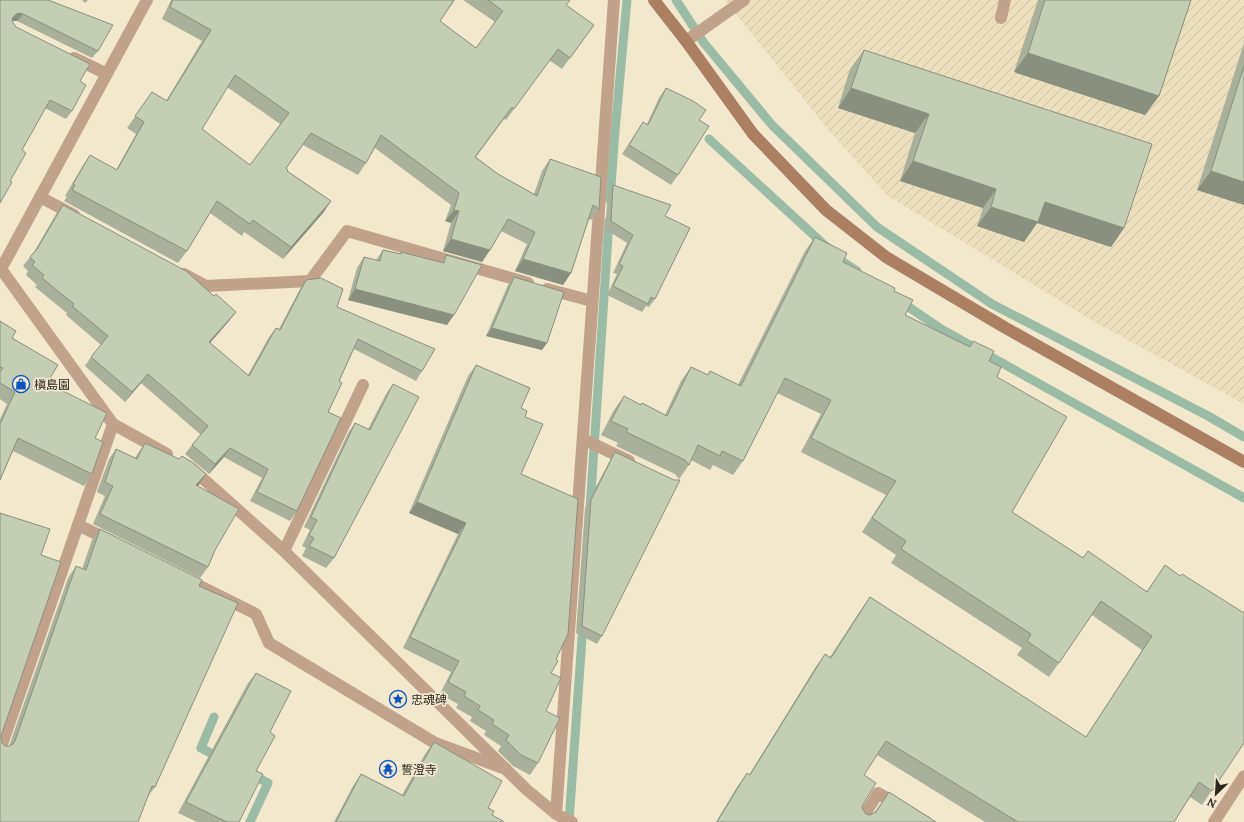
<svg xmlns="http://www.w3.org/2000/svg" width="1244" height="822" viewBox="0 0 1244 822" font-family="Lora,'Noto Sans JP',serif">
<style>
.industrial{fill:url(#industrial-furrows)}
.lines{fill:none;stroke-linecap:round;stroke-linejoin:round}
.stream{stroke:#9bbba7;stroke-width:9}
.lane{stroke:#c1a28d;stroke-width:12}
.street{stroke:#c1a28d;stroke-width:12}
.secondary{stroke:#ac7f60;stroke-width:12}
.wall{fill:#a9b19c;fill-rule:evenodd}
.shaded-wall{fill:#89907f}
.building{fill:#c4ceb5;stroke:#89907f;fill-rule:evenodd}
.labels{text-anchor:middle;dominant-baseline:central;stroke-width:3.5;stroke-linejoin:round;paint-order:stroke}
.poi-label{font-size:12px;fill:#2c281e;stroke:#f1e8ce;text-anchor:start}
</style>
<defs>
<pattern id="industrial-furrows" width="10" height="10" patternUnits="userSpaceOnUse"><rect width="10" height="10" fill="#ecdfbe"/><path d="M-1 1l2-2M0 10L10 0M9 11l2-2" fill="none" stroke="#cbbfa3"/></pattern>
</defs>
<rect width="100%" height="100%" fill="#f1e8ce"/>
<path class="industrial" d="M725,0H1244V404L1095,322L888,196L830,132Z"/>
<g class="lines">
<path class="stream" d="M676,0L704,43L772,125L877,227L992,304L1210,417L1244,437
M709,139L843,262L857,271
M610,200L615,131L627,0
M900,301L941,329L1244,498
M590,509L609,221
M214,717L201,748L222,759
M249,773L268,783L250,822
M569,822L583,624"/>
<path class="lane" d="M1001,18L1005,0
M686,41L744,0
M40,197L74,215
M184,274L206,286L310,281L347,231L528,283
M547,289L592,301
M583,439L629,461
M78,525L111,541
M184,578L256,614L269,643L435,743L506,769"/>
<path class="street" d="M147,0L1,269L113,424L167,454
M74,58L107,74
M191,468L284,551L527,790L556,814L572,822
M284,551L363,385
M0,750L113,424
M556,814L614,0
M860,822L878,793L926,822
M1214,822L1244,776"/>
<path class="secondary" d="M654,0L686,41L753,134L826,210L886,257L1004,327L1244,462"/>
</g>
<path class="wall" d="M0,0L98,51L92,58L17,21H12L16,27L80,81L72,111L66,119L45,108L22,150L10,181Z
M82,0H88L85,3Z
M171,0H455L440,21L476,48L495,22L463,0H570L566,5L594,25L562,69L549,60L506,120L504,119L476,157L498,174L534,194L542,171L550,159L599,209L591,220L589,219L571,273L563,285L515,271L527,244L501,231L490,250L482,262L443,251L451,223L445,221L451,205L375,148L366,163L358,175L303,145L286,169L287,171L331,201L323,213L283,259L244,232L242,236L210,213L187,251L178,263L64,201L67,197L65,196L82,167L90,155L116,170L136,134L127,128L152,92L166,101L202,41L162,19ZM227,87L280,124L250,165L202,129Z
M1038,0H1191L1159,96L1145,115L1014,72Z
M1244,43V205L1197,190Z
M864,50L1124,228L1111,247L1037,223L1024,242L977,226L983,208L900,181L915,133L838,108L850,69Z
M666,88L699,120L678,175L671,185L622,154L643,122L647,124L659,98Z
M613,185L665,216L655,299L649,307L646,306L642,312L607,295L617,274L613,273L627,243L605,229L608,194Z
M63,205L214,296L236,312L229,321L210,343L248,375L269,337L276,328L279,329L300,289L306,280L337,307L422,371L416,381L354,349L339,381L297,511L290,521L250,501L262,478L224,457L209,474L185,454L192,445L201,435L141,383L125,402L85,366L91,357L101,345L66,315L67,313L35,287L37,285L26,275L28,271L23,266L30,257L34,252L56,214Z
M815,237L843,262L894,291L905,315L970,346L973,341L989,361L997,377L1012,512L1083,558L1147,591L1165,565L1180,576L1243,612L1244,611V743L1202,805L1190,797L1174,822H985L877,755L864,775L863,804L862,808L866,814L870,815L874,813L889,792L936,822H716L737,787L747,773L749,775L815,668L825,654L830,657L860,611L870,597L1086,737L1142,650L1092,615L1049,677L1017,655L1022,648L891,563L896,555L862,532L886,495L801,452L821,414L777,393L743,461L733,475L713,465L710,470L691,460L689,465L679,479L675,474L616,446L618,443L601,435L614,410L624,396L641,405L665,415L681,381L691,367L708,375L710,371L738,385L805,251Z
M383,250L400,254L401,252L441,263L446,255L447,325L348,300L357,268L364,257L376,260Z
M514,277L542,350L486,336L508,285Z
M0,321L47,383L95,438L92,474L84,486L13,451L0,480V419L7,404L0,399Z
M476,365L521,408L525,417L521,474L556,659L551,673L538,763L530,775L513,766L498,751L501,746L484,735L486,731L470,721L472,717L456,708L458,704L440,694L451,672L403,648L458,534L409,513L468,376Z
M393,384L334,558L326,568L302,556L306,548L302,546L310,530L304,527L348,433L355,423L368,429L386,394Z
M145,443L198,486L215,550L208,567L200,578L93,524L105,496L97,492L109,459L116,449L135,458L138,453Z
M615,452L602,636L597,644L576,633L585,508L610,460Z
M0,513L41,555L1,736L2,743L5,746H9L68,578L76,566L82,569L92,540L100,529L199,586L155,787L148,796L0,822Z
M256,673L270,732L239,822H197L178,813L248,683Z
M434,742L488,808L492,815L503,822H334L353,786L361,774L402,795L425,754Z"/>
<path class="shaded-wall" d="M18,13L23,14L17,21H13L8,24L13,17Z
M1028,53L1159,96L1145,115L1014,72Z
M851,88L929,114L915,133L838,108Z
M913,161L996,189L983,208L900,181Z
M1211,171L1244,182V205L1197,190Z
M331,201L323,213L283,259L291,247Z
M1045,202L1124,228L1111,247L1037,223L1024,242L977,226L991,207Z
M454,210L459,211L451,223L445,221Z
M451,239L490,250L482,262L443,251Z
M523,259L571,273L563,285L515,271Z
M355,289L454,315L447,325L348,300Z
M236,312L229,321L203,351L209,342Z
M492,328L547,343L542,350L486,336Z
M148,374L141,383L125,402L132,392Z
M230,448L224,457L209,474L215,464Z
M206,474L199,485L189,496L196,485Z
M417,502L466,523L458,534L409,513Z"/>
<path class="building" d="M0,0H48L113,25L98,51L23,14L18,13L13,17L12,21L16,27L90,64L80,81L86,85L72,111L50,100L22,150L26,153L10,181L12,182L0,203Z
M173,0H454L440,21L476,48L503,11L488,0H570L566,5L594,25L570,58L558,49L514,109L512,107L475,157L498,174L537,196L550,159L601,177L599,209L593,205L571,273L523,259L535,232L508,219L490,250L451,239L459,211L454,210L459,193L381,135L366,163L311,133L286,168L288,170L287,171L331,201L291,247L253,220L250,224L217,201L187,251L72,190L75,185L73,184L90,155L117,170L144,122L135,116L152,92L167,101L211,30L170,7ZM235,75L289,113L250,165L202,129Z
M1045,0H1191L1159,96L1028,53Z
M864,50L1152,144L1124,228L1045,202L1038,222L991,207L996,189L913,161L929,114L851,88Z
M1244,66V182L1211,171Z
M666,88L693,101L706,110L699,120L709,126L678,175L629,145L643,122L648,125Z
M613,185L671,205L665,216L690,228L655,299L651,297L648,304L613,286L623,266L619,264L633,235L611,221Z
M63,205L186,271L214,296L216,294L236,312L209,342L249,376L276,328L280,330L306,280L321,278L343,289L337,307L435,349L422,371L358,339L339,381L342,383L328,412L341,418L297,511L257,492L268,469L230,448L215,464L192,445L208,426L148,374L132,392L91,357L108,336L72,306L74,304L42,278L44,275L32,265L35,262L30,257L37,249Z
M815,237L847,253L843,262L895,288L894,291L913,300L905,315L970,347L973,341L994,351L989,361L1001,367L997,377L1067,417L1012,512L1083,558L1088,551L1147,592L1165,565L1180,576L1182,574L1244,613V743L1212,791L1199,782L1174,822H1018L886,741L864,775L876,783L863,804L862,808L866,814L870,815L876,812L889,792L936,822H717L747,773L750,775L825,654L831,658L870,597L1086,737L1152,636L1101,601L1059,663L1027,641L1031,634L901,549L906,541L872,518L896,481L811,438L831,400L785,378L743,461L722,451L720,456L698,445L689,465L685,460L626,432L628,429L611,421L624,396L641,405L642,403L667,416L691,367L708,375L710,371L741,386Z
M383,250L401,254V252L444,263L446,255L482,265L454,315L355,289L364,257L380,261Z
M514,277L564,292L547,343L492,328Z
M0,321L16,331L12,338L58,365L47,383L107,413L95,438L103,442L92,474L18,438L0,480V424L15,392L0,383V372L3,368L0,367Z
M476,365L530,388L521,408L527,411L525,417L543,424L521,474L578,499L568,634L556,659L558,661L551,673L561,678L546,711L560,718L538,763L521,755L506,740L509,735L492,724L494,720L478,710L480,706L464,696L466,692L448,682L459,661L410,637L466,523L417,502Z
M393,384L419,397L334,558L309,546L314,538L309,535L317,520L311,517L355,423L370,430Z
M145,443L179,459L182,456L192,462L206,474L196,485L239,509L215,550L208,567L100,514L113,486L105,482L116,449L137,459Z
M615,452L674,480H680L602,636L582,626L591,500Z
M0,513L50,529L41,555L61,562L1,736L2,743L5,746H9L13,744L15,741L76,566L86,570L100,529L202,580L199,586L238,603L155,787L152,786L138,822H0Z
M256,673L291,691L270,732L275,736L256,771L263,774L239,822H227L186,802Z
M434,742L502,781L488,808L494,811L492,815L503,821V822H336L361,774L404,796Z"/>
<defs>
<g id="shop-ring" transform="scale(0.9)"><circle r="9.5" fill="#f1e8ce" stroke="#0f55c0" stroke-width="1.5"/><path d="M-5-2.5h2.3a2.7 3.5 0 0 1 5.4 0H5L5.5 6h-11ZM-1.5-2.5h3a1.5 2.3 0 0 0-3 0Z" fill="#0f55c0"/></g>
<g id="sight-ring" transform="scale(0.9)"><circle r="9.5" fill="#f1e8ce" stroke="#0f55c0" stroke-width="1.5"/><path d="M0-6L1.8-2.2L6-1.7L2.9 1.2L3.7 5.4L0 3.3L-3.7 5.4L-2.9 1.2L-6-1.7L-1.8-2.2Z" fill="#0f55c0"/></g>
<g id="temple-ring" transform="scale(0.9)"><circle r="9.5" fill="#f1e8ce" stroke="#0f55c0" stroke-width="1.5"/><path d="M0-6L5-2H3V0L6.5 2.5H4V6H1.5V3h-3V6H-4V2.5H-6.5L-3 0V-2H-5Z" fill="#0f55c0"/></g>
</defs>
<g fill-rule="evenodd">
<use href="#shop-ring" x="21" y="384"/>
<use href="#sight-ring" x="398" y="699"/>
<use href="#temple-ring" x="388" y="769"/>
</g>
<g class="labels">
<g class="poi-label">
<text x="34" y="384">槇島園</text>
<text x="411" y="699">忠魂碑</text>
<text x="401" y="769">誓澄寺</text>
</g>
</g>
<g transform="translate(1216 794) rotate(205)" stroke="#f1e8ce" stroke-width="3" paint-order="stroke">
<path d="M0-3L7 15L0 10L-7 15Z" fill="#2c281e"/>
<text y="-6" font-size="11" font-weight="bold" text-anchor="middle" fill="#2c281e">N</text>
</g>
</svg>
